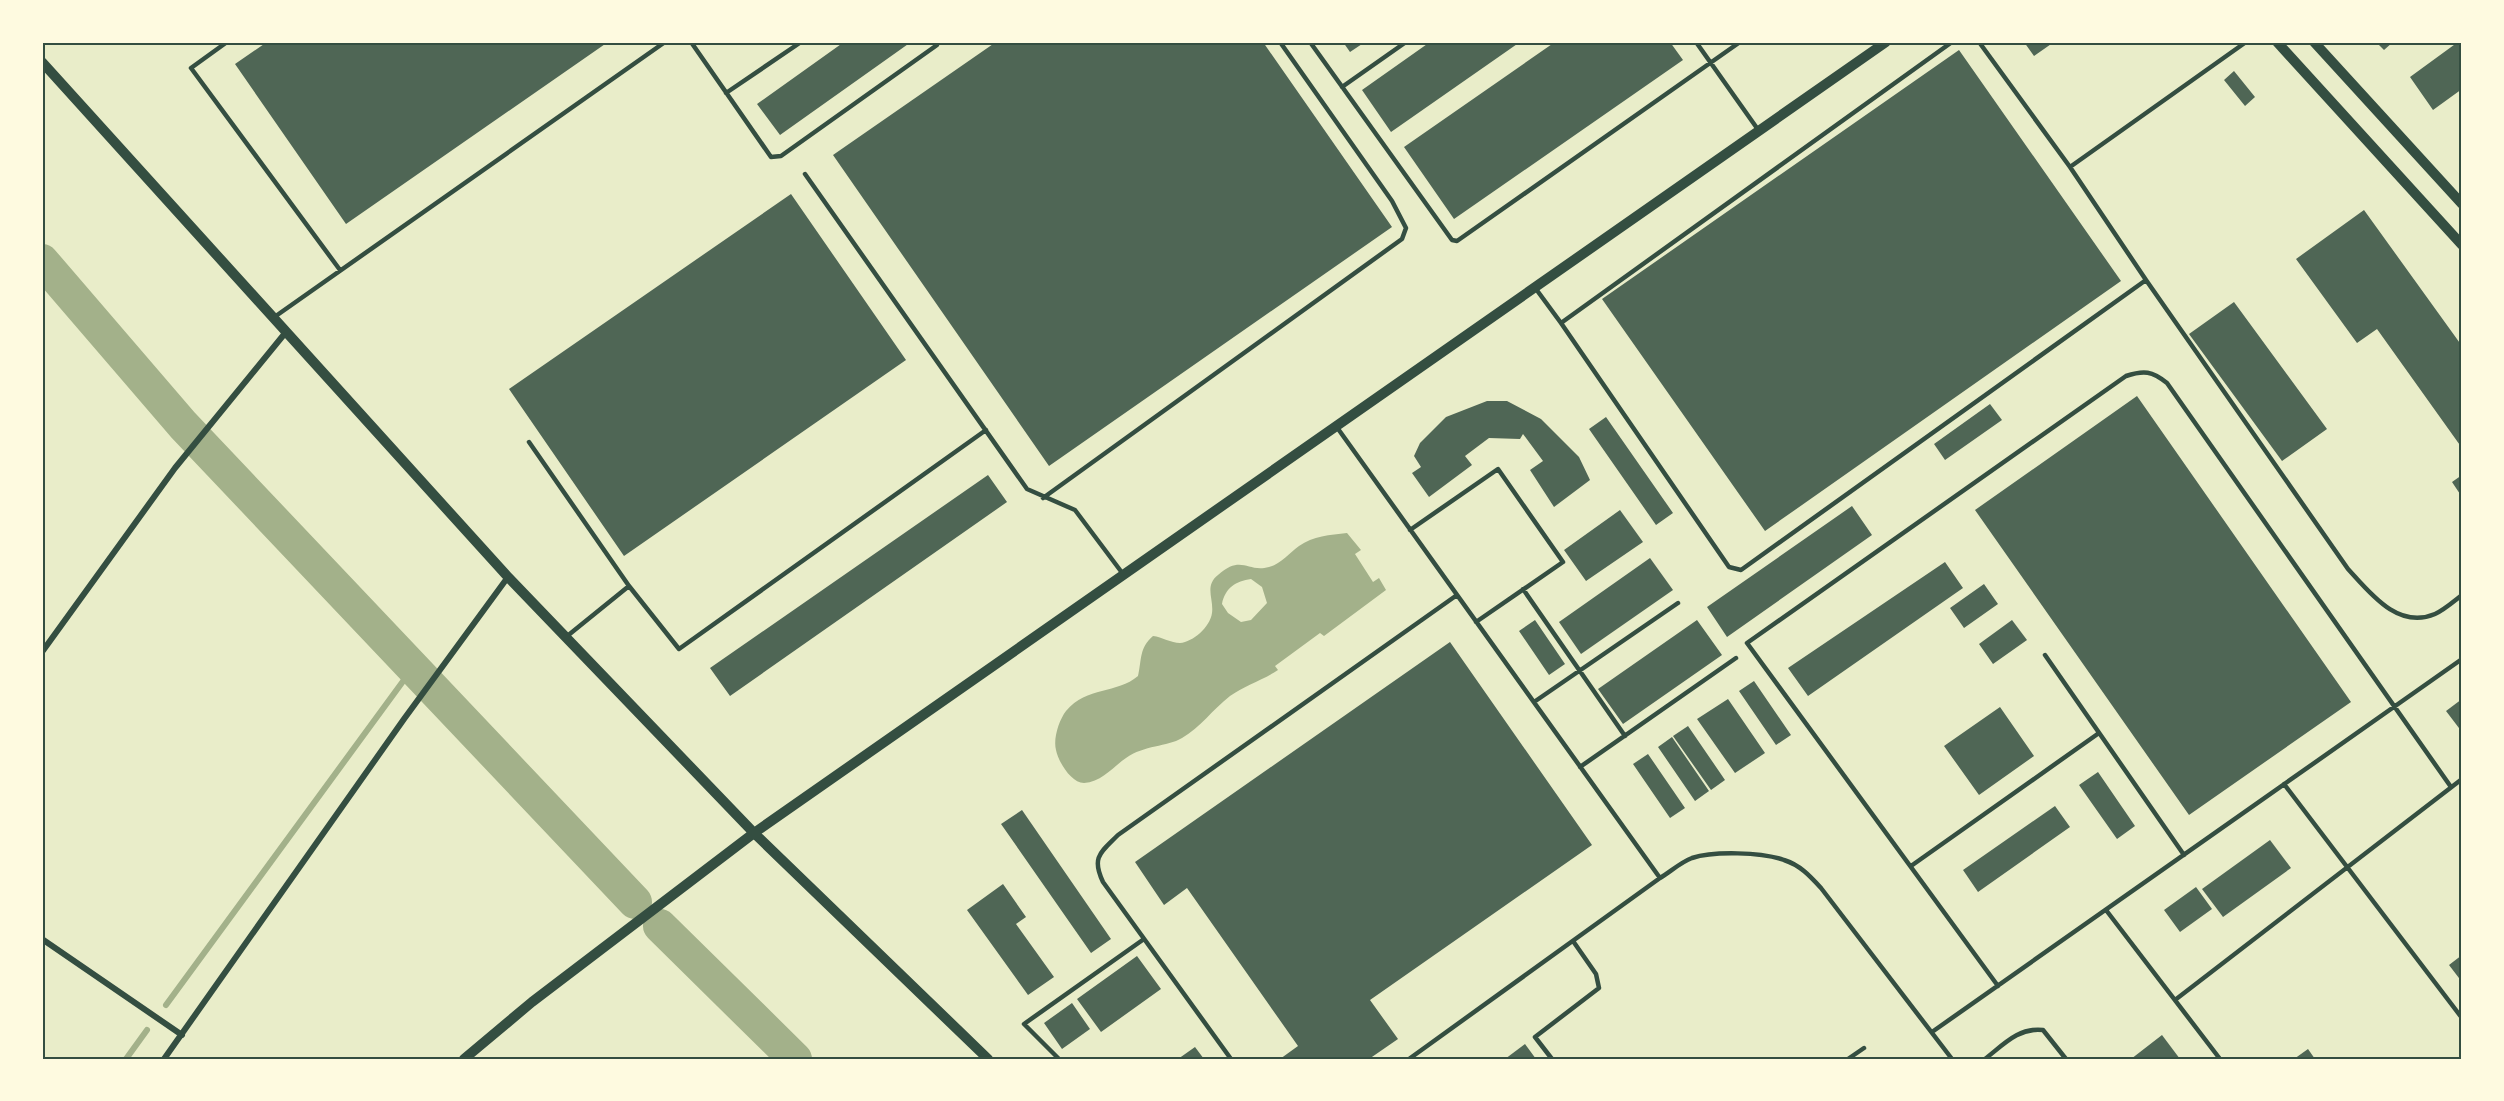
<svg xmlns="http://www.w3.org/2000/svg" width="2504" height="1101" viewBox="0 0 2504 1101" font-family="Barlow,sans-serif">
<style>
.water{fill:#a3b18a;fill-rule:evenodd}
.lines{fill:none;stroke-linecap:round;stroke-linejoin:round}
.stream{stroke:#a3b18a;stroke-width:6}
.river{stroke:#a3b18a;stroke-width:34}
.building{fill:#4f6655}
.service{stroke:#344e41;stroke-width:4.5}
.minor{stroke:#344e41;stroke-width:6}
.tertiary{stroke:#344e41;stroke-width:10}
.neatline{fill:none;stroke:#344e41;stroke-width:2}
</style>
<rect width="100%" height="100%" fill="#e9edc9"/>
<path class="water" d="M1347,533L1361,550L1355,554L1373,582L1379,578L1386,590L1324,636L1320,633L1275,666L1278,670C1263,680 1244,686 1230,696C1213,709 1200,728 1182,738C1167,747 1144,745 1126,758C1114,766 1102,782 1084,783C1071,783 1058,761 1056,750C1053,739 1059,720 1066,711C1087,686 1117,694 1138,676C1142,659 1139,648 1153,636C1162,637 1171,643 1180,643C1193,642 1210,627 1212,613C1214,599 1204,586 1218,575C1242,554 1247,573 1269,567C1281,564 1289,553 1299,546C1313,536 1330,535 1347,533ZM1251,579L1262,587L1267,603L1251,620L1241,622L1228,613L1222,604C1225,588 1236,581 1251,579Z"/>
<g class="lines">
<path class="stream" d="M166,1005L412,669
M126,1059L147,1030"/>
<path class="river" d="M42,261L183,425L635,902
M660,926L795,1059"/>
</g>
<path class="building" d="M267,42H608L346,224L235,64Z
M844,42H911L780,135L757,104Z
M996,42H1263L1392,227L1049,466L833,155Z
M1343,42H1365L1350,52Z
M1430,42H1520L1391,132L1362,90Z
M1555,42H1670L1683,60L1454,219L1404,147Z
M2024,42H2054L2034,56Z
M2376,42H2393L2384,50Z
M2458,42H2462V89L2433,110L2410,77Z
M1959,50L2121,281L1765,531L1602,299Z
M2234,71L2255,97L2245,106L2224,80Z
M791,194L906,360L624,556L509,389Z
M2364,210L2462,346V448L2377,329L2357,343L2296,259Z
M2234,302L2327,429L2282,461L2189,334Z
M2137,396L2351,702L2189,815L1975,510Z
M1487,401H1507L1541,419L1579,457L1590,480L1554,507L1530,470L1543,461L1523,434L1520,439L1489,438L1465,456L1472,465L1429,497L1412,473L1421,467L1414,456L1420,443L1446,417Z
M1990,404L2002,420L1945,460L1934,444Z
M1606,417L1673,513L1656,525L1589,429Z
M988,475L1007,502L730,696L710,668Z
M2462,475V497L2452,482Z
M1852,506L1872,535L1727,637L1707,607Z
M1620,510L1643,542L1586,581L1564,550Z
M1650,558L1673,590L1581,654L1559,622Z
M1945,562L1963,588L1808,696L1788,668Z
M1984,584L1998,604L1964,628L1950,608Z
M1535,620L1565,664L1549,675L1519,631Z
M1697,620L1722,655L1623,724L1598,689Z
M2012,620L2027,640L1993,664L1979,644Z
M1450,642L1592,845L1370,1000L1398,1039L1369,1059H1280L1298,1046L1187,888L1164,905L1135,862Z
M1754,681L1791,735L1776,745L1739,691Z
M1728,699L1765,753L1735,773L1697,719Z
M2462,699V732L2446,711Z
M2000,707L2034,756L1979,795L1944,746Z
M1688,726L1725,780L1711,790L1673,736Z
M1672,737L1709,791L1695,801L1658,747Z
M1648,754L1685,808L1670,818L1633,764Z
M2098,772L2135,826L2117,839L2079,785Z
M2055,806L2070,827L1978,892L1963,870Z
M1022,810L1111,939L1091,953L1001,824Z
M2270,840L2291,868L2223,917L2202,889Z
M1003,884L1026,917L1016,924L1054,977L1028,995L967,910Z
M2196,887L2212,909L2180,932L2164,910Z
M2462,955V982L2449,965Z
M1137,956L1161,989L1101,1032L1077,999Z
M1072,1003L1090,1029L1062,1049L1044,1023Z
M2162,1035L2180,1059H2131Z
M1525,1044L1536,1059H1505Z
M1195,1047L1204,1059H1178Z
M2308,1049L2315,1059H2294Z"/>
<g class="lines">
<path class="service" d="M227,42L191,68L340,270
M691,42L771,157L781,156L937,45V42
M1310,42L1452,240L1457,241L1740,42
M1696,42L1759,131
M1952,42L1561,323L1729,567L1741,570L2146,280L2070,167L1979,42
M1342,87L1406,42
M726,93L801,42
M2070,167L2246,42
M805,174L1027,489L1075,510L1123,574
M2146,280L2348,569C2370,593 2398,630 2435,614C2444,610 2453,602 2462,595
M1536,289L1561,323
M273,318L665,42
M1336,426L1660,878
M529,442L629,586L679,649L986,430
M1043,498L1402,239L1406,228L1392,201L1280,42
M1410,530L1498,469L1563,562L1476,622
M1523,589L1625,736
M566,637L629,586
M2045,655L2184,855
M1534,702L1678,603
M1580,767L1736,658
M2284,784L2462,1018
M1911,866L2099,733
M2106,910L2220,1059
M1998,986L1747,643L2126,376C2144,370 2152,371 2167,383L2451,787
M2175,1000L2462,779
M1932,1032L2462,659
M1059,1059L1024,1024L1144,939
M1231,1059L1103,882C1091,857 1101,852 1118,835L1457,595
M1409,1059L1660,878C1670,872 1681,862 1692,858C1713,851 1762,852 1784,860C1800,865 1810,876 1821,888L1952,1059
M1552,1059L1535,1037L1599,988L1596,974L1573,941
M1848,1059L1864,1048
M1985,1059C2003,1045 2019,1027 2043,1030L2066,1059"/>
<path class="minor" d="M42,652L175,468L286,332
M42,939L182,1035
M164,1059L404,719L508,577"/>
<path class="tertiary" d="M2277,42L2462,245
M2314,42L2462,204
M42,62L508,577L754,833L988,1059
M464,1059L532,1002L754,833L1886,42"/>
</g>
<rect width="2504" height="1101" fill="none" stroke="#fefae0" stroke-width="87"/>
<rect x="44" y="44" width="2416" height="1014" class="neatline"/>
</svg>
